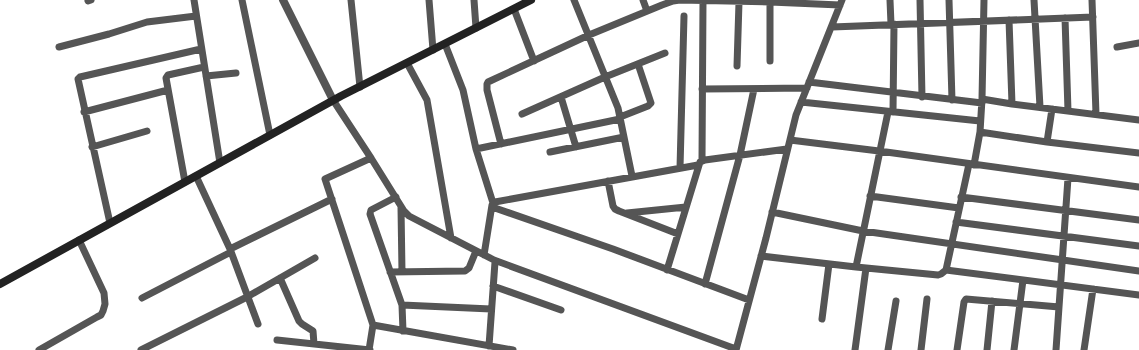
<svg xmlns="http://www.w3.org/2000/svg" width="1139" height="350" viewBox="0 0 1139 350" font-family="Lato,sans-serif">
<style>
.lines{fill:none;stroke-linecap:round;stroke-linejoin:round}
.minor{stroke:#555;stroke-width:7}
.tertiary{stroke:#555;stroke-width:8}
.secondary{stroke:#222;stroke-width:8}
</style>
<rect width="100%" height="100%" fill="#fff"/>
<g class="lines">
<path class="minor" d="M194,0L220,163
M242,0L270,135
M351,0L360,87
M429,0L433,50
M474,0L476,28
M574,0L618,108L632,176
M643,0L647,11
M770,0V61
M890,0L891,24
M920,0L922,97
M949,0L952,100
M984,0L982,99L980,132L1047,142L1139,153
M1034,0L1040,107
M1092,0L1096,114
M88,1L91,0
M514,9L534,61
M1065,18L1068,111
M1009,20L1012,104
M832,27L1093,17
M445,44L463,90L476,149L493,203
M59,47L109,34L147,22L196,16
M1117,47L1139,43
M407,63L427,100L451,238
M737,66L739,2
M206,76L236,73
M809,82L982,103
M702,89L807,88
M561,97L576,147
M982,99L1012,104L1139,120
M333,100L371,158L325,179L373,325L513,350
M801,102L980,121
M84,112L168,90
M893,112L894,24
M522,114L605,77L665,53
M620,117L648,106L651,103L638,64
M790,140L879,151L1139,187
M1047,142L1052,109
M501,144L487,90V84L488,82L589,35L662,5L673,1L680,0L770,2L840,5
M92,147L147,131
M476,149L620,119
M550,152L624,137
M371,158L404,211L409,216L494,260L495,262L489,346
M702,160L703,1
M974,165L980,132
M680,168L684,16
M196,176L230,249L258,324
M608,181L613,206L615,209L619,211L678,234
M185,182L166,78L168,75L204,67
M870,196L959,208
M396,197L371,210L370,214L402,305L403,331
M961,197L1139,220
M401,207L402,272
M492,207L613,249L749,300
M772,212L863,231L1139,271
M627,213L686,207
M956,222L1139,246
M110,223L78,79L80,77L201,49
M230,249L332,199
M484,255L492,205L495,202L698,165
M761,256L856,267L938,275L941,274L946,270L969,164
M494,260L736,349
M856,267L888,112
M667,270L700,162L705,160L787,149
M946,270L1139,295
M390,272L465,271L469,268L476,251
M280,278L299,321L302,324L313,331L314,344
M705,284L740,155L754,89
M493,286L561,310
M142,298L231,252
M402,305L491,309
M822,319L829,264
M277,340L370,350
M39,350L97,317L101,315L103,311L105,304L104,293L79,240
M141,350L247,297L315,258
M369,350L373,325
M736,350L766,238L796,115L842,0
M855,350L866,268
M888,350L896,301
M921,350L927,299
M957,350L964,302L966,299L1059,307
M987,350L992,301
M1014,350L1023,280
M1056,350L1068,178
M1084,350L1093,289"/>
<path class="tertiary" d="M283,0L333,100"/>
<path class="secondary" d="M0,284L341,96L531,0"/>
</g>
</svg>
